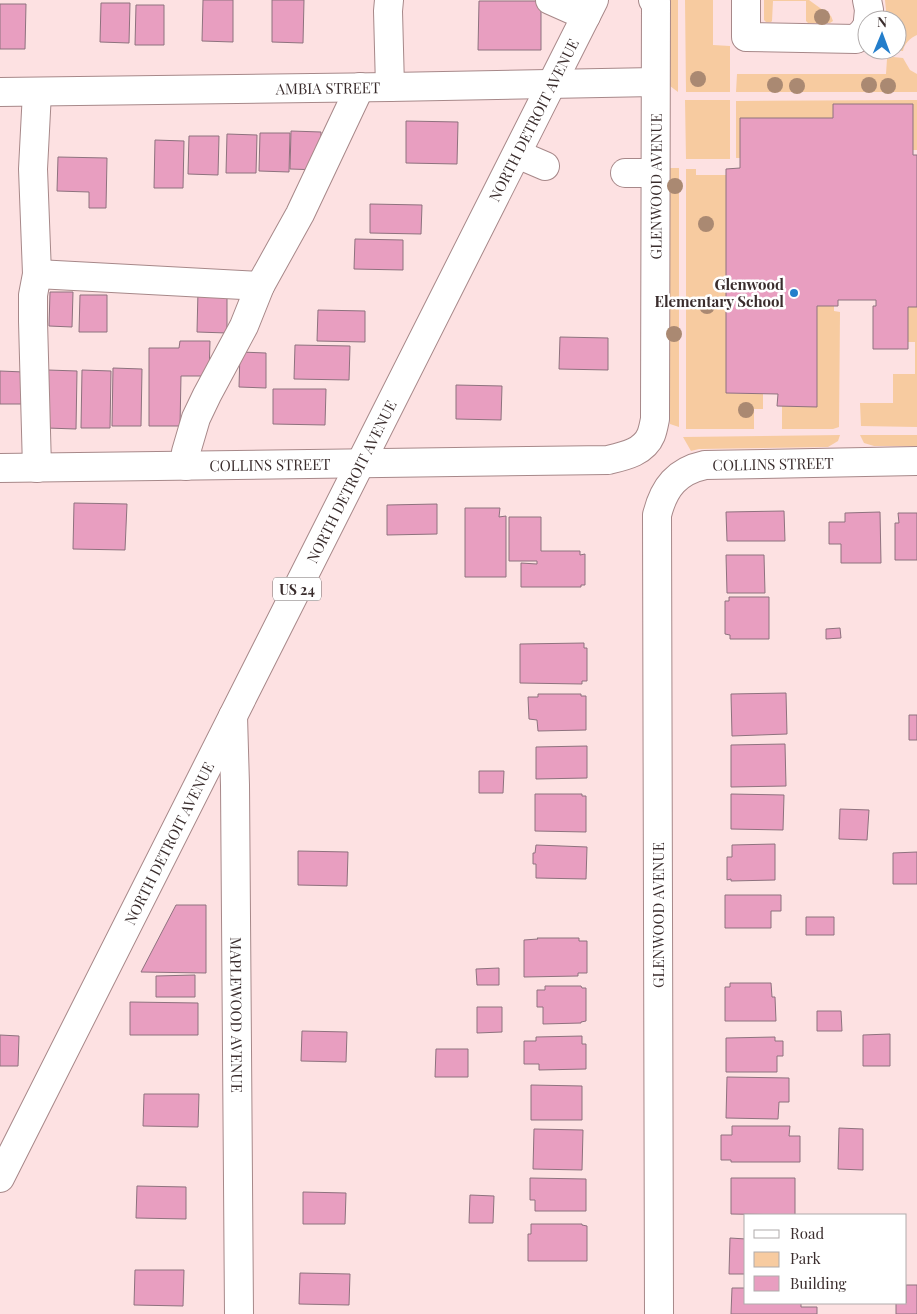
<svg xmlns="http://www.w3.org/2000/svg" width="917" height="1314" viewBox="0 0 917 1314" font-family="'Playfair Display',serif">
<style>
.green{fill:#f7cba0}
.building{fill:#e89ec0;stroke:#8e727e}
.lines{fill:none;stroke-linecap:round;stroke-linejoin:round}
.minor-casing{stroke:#a78889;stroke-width:30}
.major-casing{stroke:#a78889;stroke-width:30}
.minor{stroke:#fff;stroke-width:28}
.major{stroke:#fff;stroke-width:28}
.tree{fill:#aa8972}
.poi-dot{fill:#247ecb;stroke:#fff;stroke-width:2}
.labels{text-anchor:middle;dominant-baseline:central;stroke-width:5;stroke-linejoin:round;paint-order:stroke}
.shield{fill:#fff;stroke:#756c6c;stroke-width:1}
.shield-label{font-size:14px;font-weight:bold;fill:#3a2d2d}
.street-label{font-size:15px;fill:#3a2d2d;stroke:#fff}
.poi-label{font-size:15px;font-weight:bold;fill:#3a2d2d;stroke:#fff;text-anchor:end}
</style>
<rect width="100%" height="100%" fill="#fde1e2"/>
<path class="green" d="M670,0H678V92L670,86Z
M685,0H713V45L730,46V92H686Z
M764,0H809L831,16L833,21L830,23H808L806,21V1H773L772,21L771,22H766L764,20Z
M885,0H917V35C910,38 904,44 903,51L887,50H897V20H887Z
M893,57L903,58L910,70L917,74V92H736L737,74H886L887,59Z
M685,100H730V159H686Z
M917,100V150H913V104H833V118H740V158H736V101Z
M670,168H679V427L670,424Z
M686,169H696V175H726V393L763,394V409H754V429H686Z
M817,306H834V311L840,312L839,427L833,429H782V406H817Z
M908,307H917V427L861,426L860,403H893V374H915V342H908Z
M840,435L838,441L828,447L699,449L691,451L683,437Z
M860,435H917V446H874L864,443Z"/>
<path class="building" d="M203,0H233V42L202,41Z
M272,0H304L303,43L272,42Z
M479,1H541V50H478Z
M101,3H130L129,43L100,42Z
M0,4H26L25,49H0Z
M136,5H164V45H135Z
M833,104H913V155H917V307H908V349H873V306H876V300H838V306H817V407L777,406L778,394L726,393V169L740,168V118H833Z
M406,121L458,122L457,164L406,163Z
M291,131L321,132V170L290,169Z
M260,133H290L289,172L259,171Z
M227,134L257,135L256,173H226Z
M189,136H219L218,175L188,174Z
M155,140L184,141L183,188H154Z
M58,157L107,158L106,208H89V192L57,191Z
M370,204L422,205L421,234L370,233Z
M355,239L403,240V270L354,269Z
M198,291H227V333L197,332Z
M50,292H73L72,327L49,326Z
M80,295H107V332H79Z
M318,310L365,311V342L317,341Z
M560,337L608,338V370L559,369Z
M180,341H210L209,376H181L180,426H149V348H179Z
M295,345L350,346L349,380L294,379Z
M240,352L266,353V388L239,387Z
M113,368L142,369L141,426H112Z
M48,370L77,371L76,429L47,428Z
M82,370L111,371L110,428H81Z
M0,371L24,372L23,404H0Z
M456,385L502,386L501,420L456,419Z
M273,389H326L325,425L273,424Z
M74,503L127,504L125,550L73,549Z
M437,504V534L387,535V505Z
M465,508H500L499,517L506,516V577H465Z
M784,511L785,541H727L726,512Z
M880,512L881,563H841V544H829V522H845V513Z
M898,513H917V560H895V523H899Z
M509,517H541V551H580V555L585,554V585H581V587H521V563L537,564V561H509Z
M726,555H764L765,593H727Z
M729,597H769V639H730V635L725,634V601H729Z
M840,628L841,638L826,639V629Z
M584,643V648H587V681H582V684L520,683V644Z
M786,693L787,734L732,736L731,694Z
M538,694H581V696H586V730L538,731L537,720L529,719L528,697H538Z
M909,715H917V740H909Z
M785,744L786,786L731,787V745Z
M587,746V778L536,779V747Z
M479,771H504L503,793H479Z
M535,794H582V796H586V832L535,831Z
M731,794L784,795L783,830L731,829Z
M840,809L869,810L867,840L839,839Z
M775,844V880L731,881V879L727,880V857H732V845Z
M536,845L587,847L586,879L536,878V864H533V853H535Z
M298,851L348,852L347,886L298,885Z
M917,852V884H893V853Z
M725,895H781V911H771V928H725Z
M176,905H206V973L141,972Z
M806,917H834V935H806Z
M537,938H579V941H587V973H578V976L524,977V940L538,939Z
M499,968V985H477L476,969Z
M195,975V997H156V976Z
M730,983H771L772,997H775L776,1021H725V987H730Z
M545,986H581L582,988H586V1021L581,1022V1023L543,1024V1007H537V990H545Z
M130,1002L198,1003V1035H130Z
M477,1007H502V1032L477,1033Z
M817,1011H841L842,1031H817Z
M302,1031L347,1032L346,1062L301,1061Z
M890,1034V1066H863V1035Z
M0,1035L19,1036L18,1066H0Z
M582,1036V1044H586V1069L539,1070V1064H524V1041H536V1037Z
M775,1037V1041H783V1056H777V1072H726V1038Z
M436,1049H468V1077H435Z
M727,1077L789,1078V1102H779L778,1119L726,1118Z
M531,1085L582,1086V1120H531Z
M144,1094H199L198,1127L143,1126Z
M732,1126H790L789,1136H800V1162H731V1160H721V1135H732Z
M839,1128L863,1129V1170L838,1169Z
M534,1129L583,1130L582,1170L533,1169Z
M530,1178L586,1179V1211H535V1200H530Z
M731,1178H795V1215L731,1214Z
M137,1186L186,1187V1219L136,1218Z
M303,1192L346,1193L345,1224H303Z
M470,1195L494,1196L493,1223H469Z
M531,1224H582V1225L587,1226V1261H528V1234H531Z
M730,1238L746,1239V1274H729Z
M135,1270H184L183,1306L134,1305Z
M300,1273L350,1274L349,1305L299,1304Z
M906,1285H917V1314H896V1303H906Z
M732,1288H746V1303H801V1307H817V1314H731Z"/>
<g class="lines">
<g class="minor-casing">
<g id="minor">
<path d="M389,0L388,11L390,87"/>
<path d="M550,0L586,16"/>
<path d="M746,0V37L856,39L863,32L867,26"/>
<path d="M867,0L869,10L868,20"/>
<path id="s1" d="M0,92L390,87L655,82"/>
<path d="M37,92L33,169L37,274L33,295V321L37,468"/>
<path d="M517,154L545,166"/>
<path d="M625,173H655"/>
<path d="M37,274L260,286"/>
<path d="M186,466V452L196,418L207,395L244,326L260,286L300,214L360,87"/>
<path id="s2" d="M0,468L608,460C625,456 644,452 651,435C653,430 654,424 655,419L656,2L653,0"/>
<path id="s3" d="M233,716L235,785L239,1314"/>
<path id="s4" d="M659,1314L657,515C664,487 677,471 705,465L917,461"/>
</g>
</g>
<g class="major-casing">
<g id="major">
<path id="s5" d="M0,1178L594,0"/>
</g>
</g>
<use href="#minor" class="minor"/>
<use href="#major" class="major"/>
</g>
<g class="tree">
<circle cx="822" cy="17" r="8"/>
<circle cx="698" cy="79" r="8"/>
<circle cx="775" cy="85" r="8"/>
<circle cx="869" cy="85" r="8"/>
<circle cx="797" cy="86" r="8"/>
<circle cx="888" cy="86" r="8"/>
<circle cx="675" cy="186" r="8"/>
<circle cx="706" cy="224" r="8"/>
<circle cx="707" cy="306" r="8"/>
<circle cx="674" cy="334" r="8"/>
<circle cx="746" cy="410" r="8"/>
</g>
<circle class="poi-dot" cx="794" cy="293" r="5"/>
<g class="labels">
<rect class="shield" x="273" y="577.5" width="48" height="23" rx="4"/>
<g class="shield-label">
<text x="297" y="589">US 24</text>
</g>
<g class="street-label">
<text stroke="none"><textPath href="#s1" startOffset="328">AMBIA STREET</textPath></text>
<text stroke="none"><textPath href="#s5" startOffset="1185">NORTH DETROIT AVENUE</textPath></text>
<text stroke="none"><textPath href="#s2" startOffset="909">GLENWOOD AVENUE</textPath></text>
<text stroke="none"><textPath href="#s4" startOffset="941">COLLINS STREET</textPath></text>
<text stroke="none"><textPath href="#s2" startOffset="270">COLLINS STREET</textPath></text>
<text stroke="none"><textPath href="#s5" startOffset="780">NORTH DETROIT AVENUE</textPath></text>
<text stroke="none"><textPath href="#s5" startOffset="375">NORTH DETROIT AVENUE</textPath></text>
<text transform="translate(658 915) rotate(-90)">GLENWOOD AVENUE</text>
<text stroke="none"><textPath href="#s3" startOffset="299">MAPLEWOOD AVENUE</textPath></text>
</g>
<g class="poi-label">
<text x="784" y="284">Glenwood<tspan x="784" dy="17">Elementary School</tspan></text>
</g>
</g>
<rect x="744" y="1214" width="162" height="90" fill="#ffffff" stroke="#b0abab"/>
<rect x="754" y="1230" width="25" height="8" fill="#ffffff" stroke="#b0abab"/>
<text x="790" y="1239" font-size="15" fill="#3a2d2d">Road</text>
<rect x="754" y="1252" width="25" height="15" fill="#f7cba0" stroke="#b0abab"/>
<text x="790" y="1264" font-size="15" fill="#3a2d2d">Park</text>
<rect x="754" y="1276" width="25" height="15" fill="#e89ec0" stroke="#b0abab"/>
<text x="790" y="1289" font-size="15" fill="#3a2d2d">Building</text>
<g transform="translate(882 35) rotate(1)"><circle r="24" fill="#ffffff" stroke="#b0abab"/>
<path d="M0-4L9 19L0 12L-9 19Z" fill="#247ecb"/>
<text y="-8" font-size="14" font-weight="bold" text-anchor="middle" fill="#3a2d2d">N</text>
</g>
</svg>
